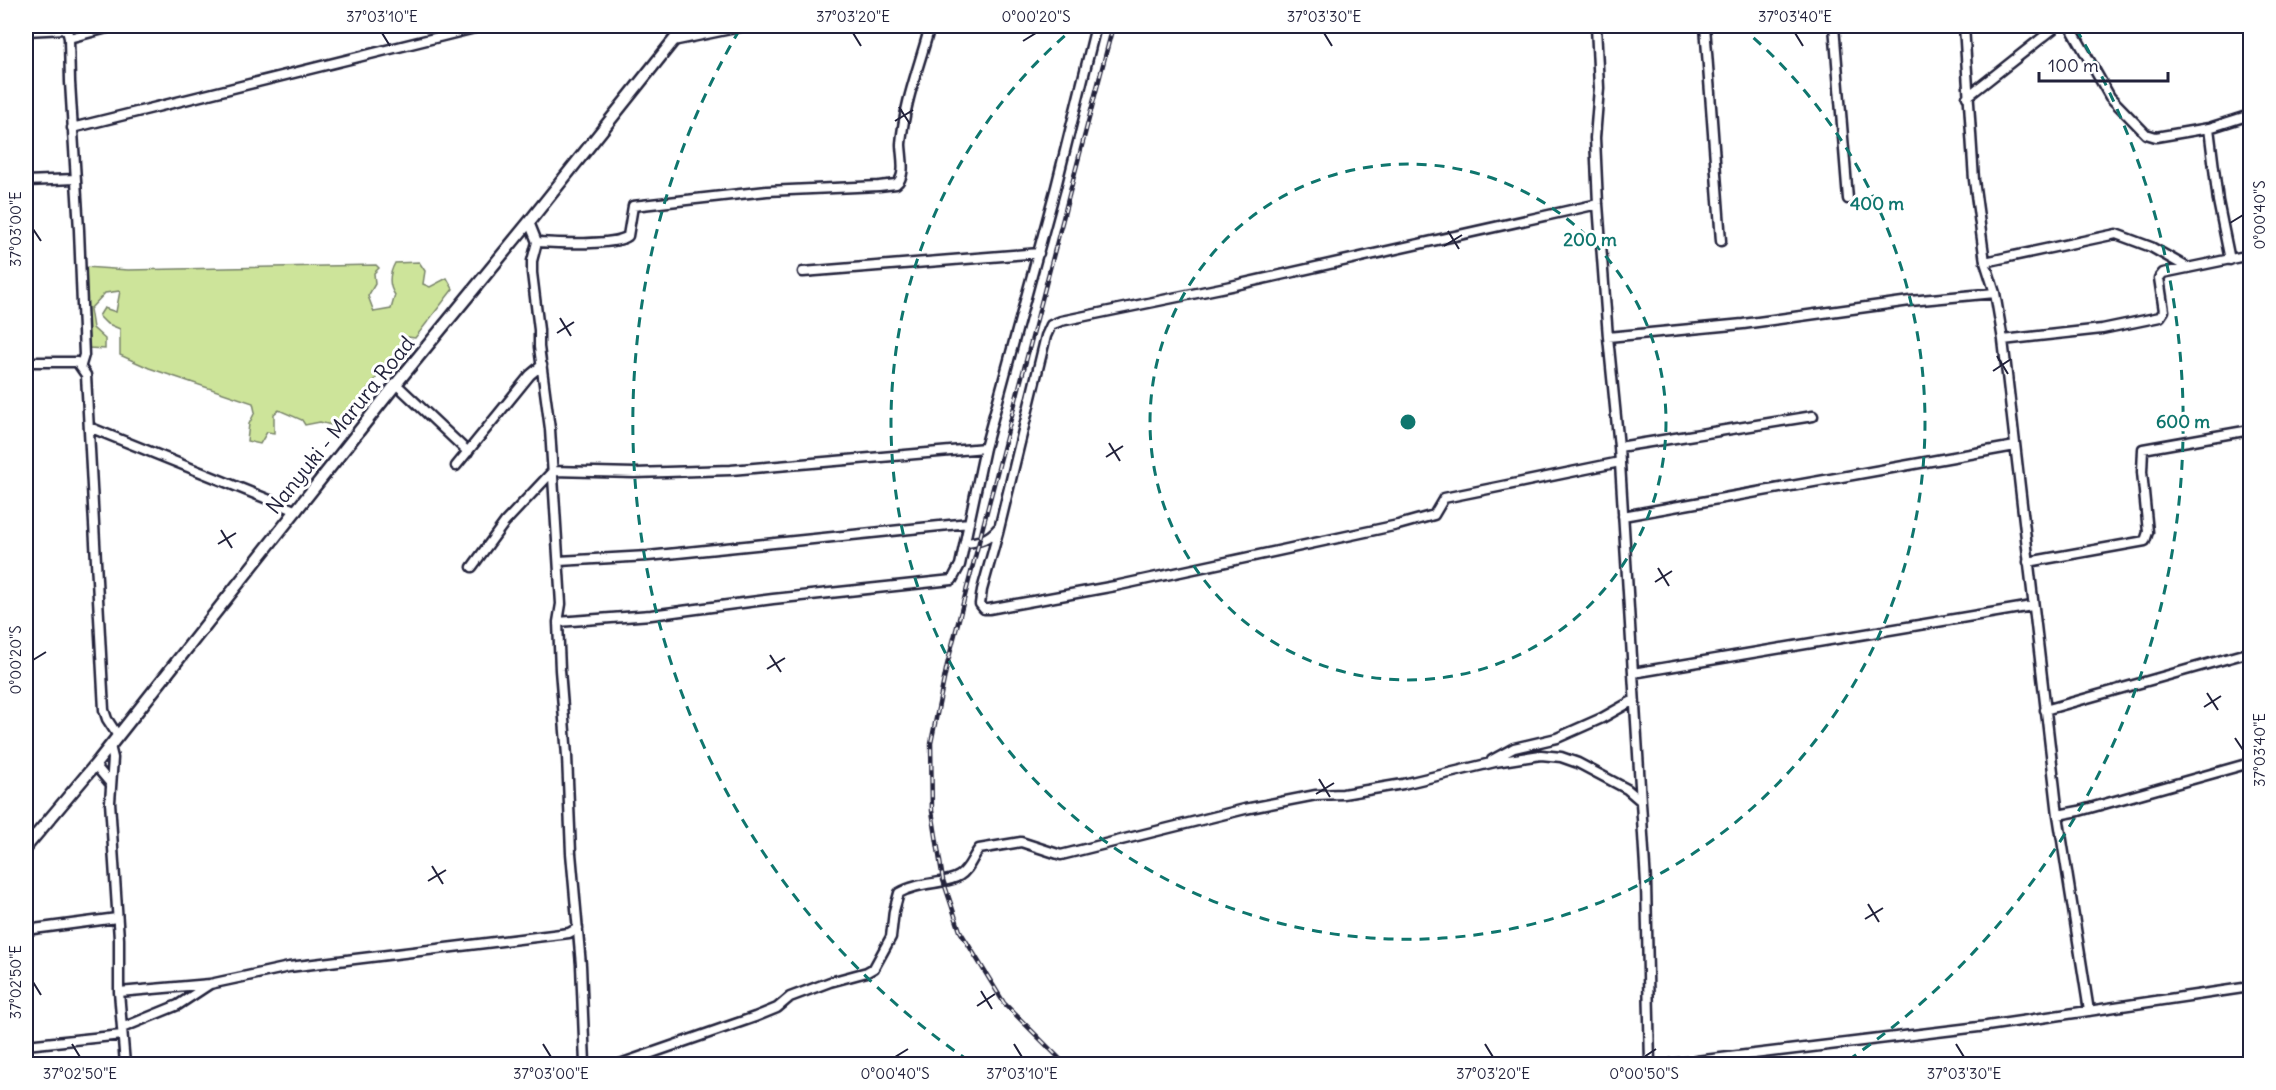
<svg xmlns="http://www.w3.org/2000/svg" width="2276" height="1090" viewBox="0 0 2276 1090" font-family="Delius,sans-serif">
<style>
.green{fill:#cde49a;stroke:#78836a;stroke-width:1.5}
.lines{fill:none;stroke-linecap:round;stroke-linejoin:round}
.minor-casing{stroke:#22223b;stroke-width:13}
.tertiary-casing{stroke:#22223b;stroke-width:15}
.minor{stroke:#fff;stroke-width:8}
.tertiary{stroke:#fff;stroke-width:10}
.rail-casing{stroke:#22223b;stroke-width:4.5}
.rail{stroke:#fff;stroke-width:2;stroke-dasharray:7;stroke-linecap:butt}
.ticks{fill:none;stroke:#22223b;stroke-width:2}
.ring{fill:none;stroke:#0f766e;stroke-width:3;stroke-dasharray:10 8}
.labels{text-anchor:middle;dominant-baseline:central;stroke-width:6;stroke-linejoin:round;paint-order:stroke}
.street-label{font-size:21px;fill:#22223b;stroke:#fff}
.centre{fill:#0f766e;stroke:#fff;stroke-width:3}
.ring-label{font-size:18px;text-anchor:middle;font-weight:bold;fill:#0f766e;stroke:#fff;stroke-width:6;stroke-linejoin:round;paint-order:stroke}
.neatline{fill:none;stroke:#22223b;stroke-width:2}
.ticks-label{font-size:15px;text-anchor:middle;fill:#22223b}
</style>
<rect width="100%" height="100%" fill="#fff"/>
<filter id="ink" filterUnits="userSpaceOnUse"><feTurbulence type="fractalNoise" baseFrequency=".0167" numOctaves="2"/><feDisplacementMap in="SourceGraphic" scale="12" xChannelSelector="R" yChannelSelector="G"/><feConvolveMatrix kernelMatrix="1 2 1 2 8 2 1 2 1" color-interpolation-filters="sRGB"/></filter>
<g filter="url(#ink)">
<path class="green" d="M419,262L425,271L423,284L430,287L447,278L453,289L415,338L408,337L338,427L320,422L305,425L302,420L279,410L274,414V433L267,432L260,444L247,441L249,424L255,412L253,403L149,368L120,355V329L106,323L99,316L104,308L116,312L120,291L105,293L90,309L93,328L105,339V349L89,348L85,267L128,270L376,265L379,268L374,273L375,284L368,296L374,312L391,309L395,295C388,285 389,274 395,263Z"/>
<g class="lines">
<g class="minor-casing">
<path id="minor" d="M66,26L69,38L70,82L79,230L84,355L81,365
M1596,26L1599,88L1595,138L1598,204L1608,337L1619,447L1646,883L1650,1064
M1705,26L1721,241
M1834,26L1848,199
M1964,26L1974,180L1985,262L1995,293L2003,340L2058,815L2089,1011
M2070,26L2110,97L2146,134L2156,137L2209,128L2218,201L2230,260
M26,31L66,29
M69,38L115,26
M673,41L745,26
M1967,97L2057,26
M72,128L483,26
M2209,128L2250,115
M26,181L75,179
M1598,204L1231,286L1061,321L1051,325L1046,336L998,533L982,590L980,604L984,609H989L1115,586L1398,525L1434,515L1444,498L1620,462
M529,222L537,242L532,261V273L539,330V347L550,429L561,604L558,622L560,670L567,756L571,853L581,965L585,1064
M537,242C555,243 615,246 628,236L633,206L767,191L879,186L896,184C907,176 901,155 901,144C904,103 920,64 930,26
M1985,262L2116,234L2151,247L2188,268
M803,272L1039,253
M1608,337L1743,324L1910,301L1995,293
M2003,340L2102,329L2160,317L2164,311L2159,278L2163,273L2250,255
M26,362H77L86,375L104,710L107,719L118,736
M396,384L468,452
M89,427L297,511
M1619,447L1813,416
M456,466L530,375L542,365
M1623,516L2015,446
M965,543C979,542 989,539 998,528
M559,561L648,556L969,523
M2028,562L2145,541L2148,532L2142,472L2143,449L2250,430
M472,567L505,522L553,471L635,473L731,470L985,448
M558,622L651,615L773,599L952,580L960,565L985,448L1056,187L1096,26
M1633,673L2032,606
M2045,710L2250,652
M110,746L113,758L110,802L119,939V992L125,1064
M1492,760L1514,748L1557,738L1602,718L1634,700
M95,765L110,783
M2058,815L2079,811L2250,763
M26,930L117,918
M119,992L210,984L289,967L569,933L578,928
M122,1028L178,1005L210,984
M26,1045L122,1035
M620,1064L755,1017L777,1008L790,997L830,982L867,972L874,968L891,937L894,911L899,893C919,881 945,885 959,876C969,870 972,858 979,849L1021,842L1061,855L1245,809L1316,795L1343,794L1403,784L1495,762L1541,755L1561,757L1578,763L1627,789L1641,801
M1671,1064L1987,1026L2250,987"/>
</g>
<g class="tertiary-casing">
<path id="tertiary" d="M26,847L95,765L396,384L529,222L685,26"/>
</g>
<use href="#minor" class="minor"/>
<use href="#tertiary" class="tertiary"/>
<g class="rail-casing">
<path id="rail" d="M1065,1064L1004,1003L960,931L943,880L932,811L931,743L947,665L1113,26"/>
</g>
<use href="#rail" class="rail"/>
</g>
</g>
<path class="ticks" d="M382,33L390,46M853,33L861,46M1324,33L1332,46M1795,33L1803,46M1023,41L1036,33M899,107L910,124M895,121L913,110M2230,223L2243,215M33,229L41,241M1448,231L1459,249M1444,246L1462,235M560,318L571,336M557,333L574,322M1997,356L2008,374M1993,371L2011,359M1109,443L1120,461M1106,457L1123,446M221,530L232,548M218,544L236,533M1658,568L1669,586M1655,582L1672,571M770,655L781,672M33,660L46,652M767,669L785,658M2207,693L2218,710M2204,707L2221,696M2235,738L2243,750M1319,779L1330,797M1316,794L1334,783M432,866L443,884M428,881L446,870M1868,904L1879,922M1865,919L1883,908M33,982L41,995M981,991L992,1009M977,1006L995,994M72,1044L80,1057M543,1044L551,1057M1014,1044L1022,1057M1485,1044L1493,1057M1956,1044L1964,1057M895,1057L908,1049M1644,1057L1656,1049"/>
<g class="ring">
<circle cx="1408" cy="422" r="258"/>
<path d="M1740 26A517 517 0 1 1 1076 26"/>
<path d="M969 1061A775 775 0 0 1 740 29M2076 29A775 775 0 0 1 1847 1061"/>
</g>
<g class="labels">
<g class="street-label">
<text transform="translate(340 425) rotate(-51)">Nanyuki - Marura Road</text>
</g>
</g>
<circle cx="1408" cy="422" r="9" class="centre"/>
<g class="ring-label">
<text x="1877" y="210">400 m</text>
<text x="1590" y="246">200 m</text>
<text x="2183" y="428">600 m</text>
</g>
<rect width="2276" height="1090" fill="none" stroke="#fff" stroke-width="66"/>
<path d="M2039 72v9h129v-9" fill="none" stroke="#22223b" stroke-width="3"/>
<text x="2048" y="72" font-size="18" fill="#22223b" stroke="#ffffff" stroke-width="4.5" paint-order="stroke">100 m</text>
<rect x="33" y="33" width="2210" height="1024" class="neatline"/>
<g class="ticks-label">
<text x="382" y="22">37°03'10"E</text>
<text x="853" y="22">37°03'20"E</text>
<text x="1036" y="22">0°00'20"S</text>
<text x="1324" y="22">37°03'30"E</text>
<text x="1795" y="22">37°03'40"E</text>
<text transform="translate(2260 215) rotate(-90)" y="5">0°00'40"S</text>
<text transform="translate(16 229) rotate(-90)" y="5">37°03'00"E</text>
<text transform="translate(16 660) rotate(-90)" y="5">0°00'20"S</text>
<text transform="translate(2260 750) rotate(-90)" y="5">37°03'40"E</text>
<text transform="translate(16 982) rotate(-90)" y="5">37°02'50"E</text>
<text x="80" y="1079">37°02'50"E</text>
<text x="551" y="1079">37°03'00"E</text>
<text x="895" y="1079">0°00'40"S</text>
<text x="1022" y="1079">37°03'10"E</text>
<text x="1493" y="1079">37°03'20"E</text>
<text x="1644" y="1079">0°00'50"S</text>
<text x="1964" y="1079">37°03'30"E</text>
</g>
</svg>
